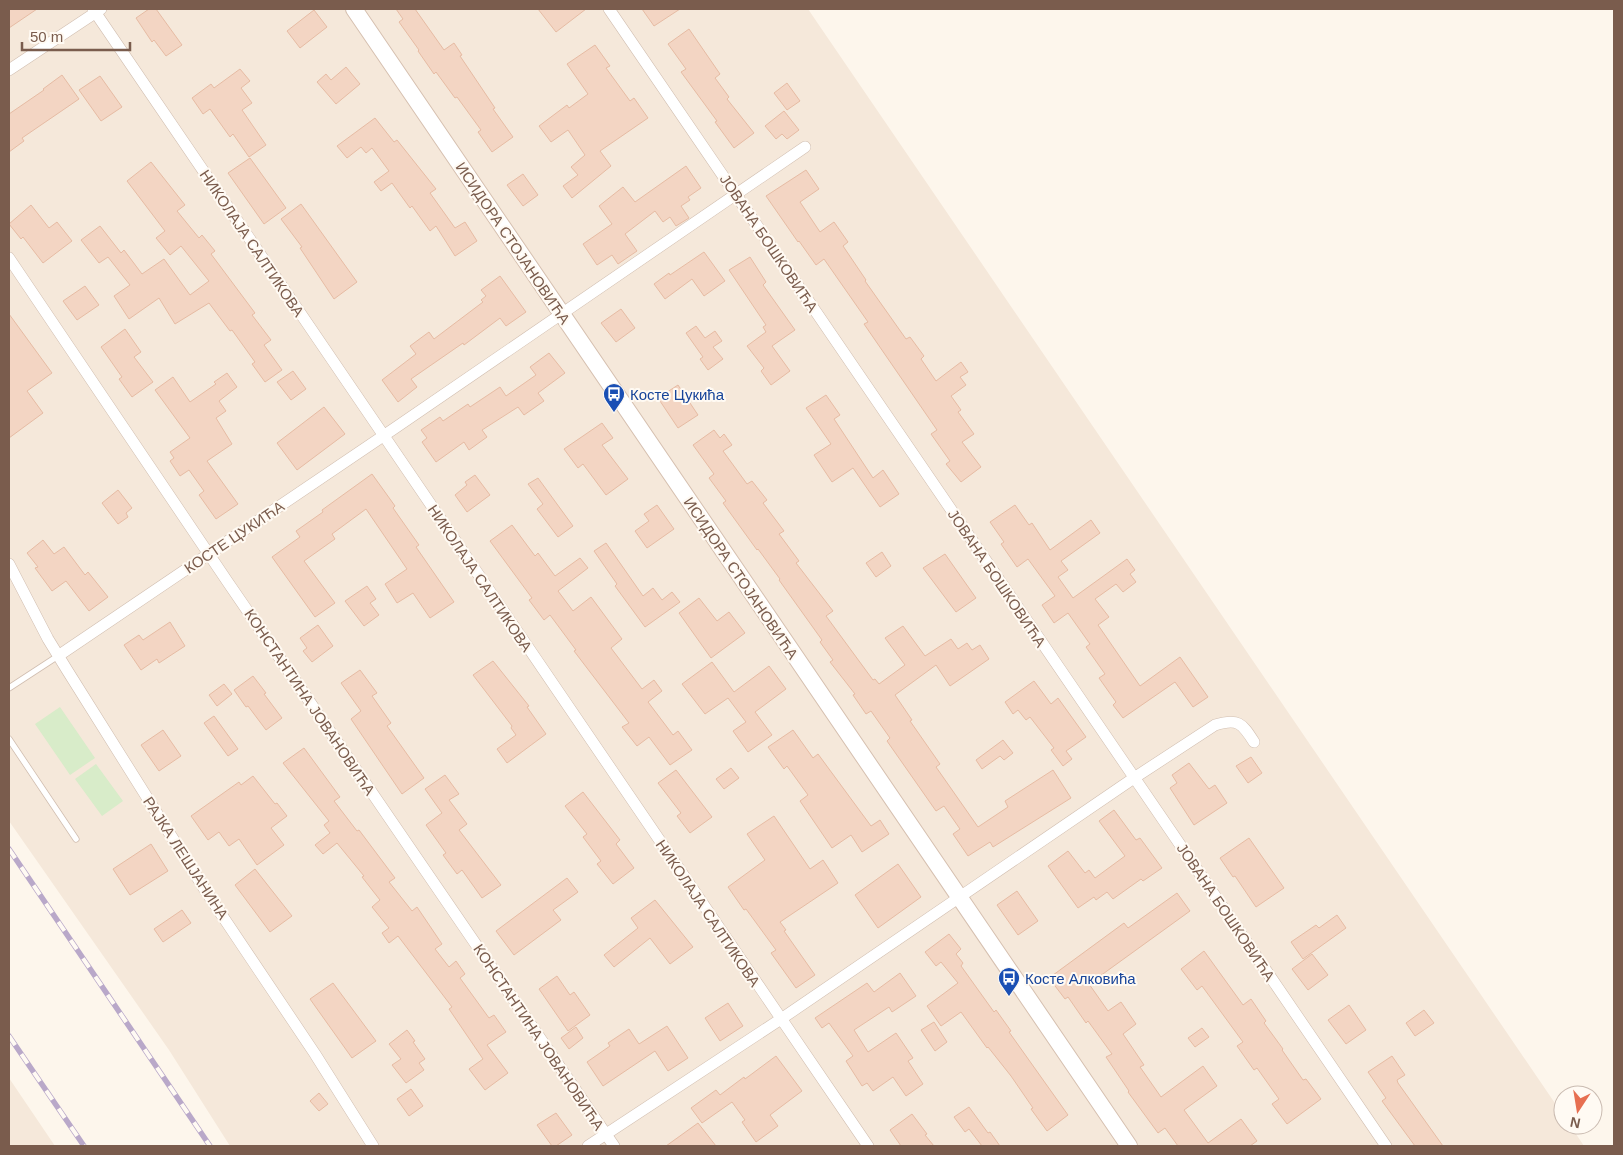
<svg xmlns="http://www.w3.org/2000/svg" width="1623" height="1155" viewBox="0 0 1623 1155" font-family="Helvetica,sans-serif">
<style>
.residential{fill:#f5e8da}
.green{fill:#d8ecc9}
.building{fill:#f3d5c3;stroke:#e6bba3}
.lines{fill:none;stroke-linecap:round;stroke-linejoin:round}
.lane-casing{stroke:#d1beb0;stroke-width:7}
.street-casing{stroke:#d1beb0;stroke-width:12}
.secondary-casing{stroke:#d6c0b0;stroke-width:18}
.lane{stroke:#fff;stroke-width:5.5}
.street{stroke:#fff;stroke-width:11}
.secondary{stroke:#fff;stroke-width:16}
.rail-casing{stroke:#b9a8c9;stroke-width:5.5}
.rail{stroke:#fffaf3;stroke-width:4;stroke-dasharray:11;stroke-linecap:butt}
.labels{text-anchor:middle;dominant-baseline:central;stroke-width:4;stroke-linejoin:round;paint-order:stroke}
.street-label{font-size:15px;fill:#7a5c4d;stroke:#fffaf3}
.transit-label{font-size:15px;fill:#164399;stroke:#fffaf3;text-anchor:start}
</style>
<rect width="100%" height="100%" fill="#fdf6ec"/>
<path class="residential" d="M9,9H808L1563,1115V1125H1570L1584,1146H230L169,1050L9,821Z
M9,1078L55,1146H9Z"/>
<path class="green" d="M60,707L95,758L70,775L35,724Z
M96,764L123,801L102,816L75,779Z"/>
<path class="building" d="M9,9H37L9,28Z
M149,9H156L182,45L166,56L154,40L152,42L136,18Z
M396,9H415L444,50L454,43L462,55L460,56L495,108L493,109L513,137L492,152L478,132L481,130L457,97L455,98L436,72L434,74L418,51L419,50L399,22L403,19Z
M538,9H586L556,32Z
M642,9H680L654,26Z
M314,10L327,27L300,48L287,31Z
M689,29L720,74L715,78L729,97L727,99L754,133L734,148L715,122L717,121L681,72L686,69L668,44Z
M595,45L610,66L606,68L630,101L634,98L648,118L600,151L611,166L572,198L563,186L578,175L571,167L585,155L568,130L551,142L539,126L567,105L569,108L588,94L567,64Z
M346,67L360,84L336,104L317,82L326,74L331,80Z
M240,69L250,81L241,88L252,103L242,110L266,145L249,157L233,134L230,137L210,109L203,114L192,98L211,84L214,88Z
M62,75L79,99L22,138L24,141L9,152V114L44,90L43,89Z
M100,76L122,107L101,121L79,90Z
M787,83L800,101L787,110L774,93Z
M784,111L799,130L787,139L782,134L776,139L765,126Z
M375,118L394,142L397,140L436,189L430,193L455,228L465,222L477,241L455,256L436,226L430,231L412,206L410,208L392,183L381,191L374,182L389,171L372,148L366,153L361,147L347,158L337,146Z
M250,158L286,208L264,224L228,173Z
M151,162L185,205L177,211L199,238L202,235L215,251L211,254L255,313L252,315L271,340L264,345L282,370L265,382L252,364L255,362L232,330L230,331L209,303L175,324L159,298L129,319L114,296L130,285L108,257L99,263L81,240L100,226L121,253L124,250L142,274L164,259L190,295L209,281L181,246L170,255L156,238L165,231L127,181Z
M686,166L701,188L688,197L690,200L681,206L689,218L676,226L670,217L663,222L655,211L625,234L637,251L618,264L612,255L597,265L583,244L612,224L599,206L623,187L635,202Z
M806,170L819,189L800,202L820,232L834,222L848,242L843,246L866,280L865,281L906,339L910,337L924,356L921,359L936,381L961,362L968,372L960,377L966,385L951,396L961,410L958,412L974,434L962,442L981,467L961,482L946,464L950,461L931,434L937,430L864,324L868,322L824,259L816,265L799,241L798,242L766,196Z
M523,174L538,195L523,206L507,185Z
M301,204L357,282L334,299L300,248L302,247L281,219Z
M31,205L49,228L57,222L72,241L43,263L23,237L21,239L9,224Z
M704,252L725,281L704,296L692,279L665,299L654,284L669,273L670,275Z
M750,257L766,282L763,285L795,330L772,346L790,371L771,385L761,371L764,368L747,346L766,332L763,327L766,325L729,270Z
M500,276L526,312L506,326L500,318L464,345L463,343L411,379L417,387L398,402L382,380L416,354L410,346L429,332L434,339L483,302L481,300L486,296L481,290Z
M85,286L99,305L77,320L63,301Z
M621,309L635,328L616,342L601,323Z
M9,314L52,373L27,391L43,413L9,438Z
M696,326L705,338L715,331L722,341L713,347L723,359L708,370L700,359L703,357L686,333Z
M125,329L141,352L134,357L153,382L132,397L119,379L122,377L101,347Z
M549,353L565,373L538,393L544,401L524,415L518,407L482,430L487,437L469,450L464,442L436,462L422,442L427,438L421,430L440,417L443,421L468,404L470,407L500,387L506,396L536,375L530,367Z
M293,371L306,389L291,400L277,382Z
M227,373L237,387L219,401L226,411L216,418L232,444L207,461L238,504L216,519L199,495L204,491L189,470L180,476L170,461L174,458L170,452L190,438L155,390L173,377L190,402L216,384L214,382Z
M678,385L698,415L678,428L658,398Z
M826,395L840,415L834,419L873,478L883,470L899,494L880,507L853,468L832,482L814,455L831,444L806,408Z
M324,407L345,434L297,470L277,443Z
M602,423L613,438L602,445L628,479L606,495L583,464L578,468L564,449Z
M714,430L720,438L724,434L732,445L723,451L747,484L752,481L767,500L763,503L784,531L779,534L799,561L796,563L833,611L826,616L873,680L875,679L879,684L905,665L885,638L903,626L925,656L951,639L958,649L967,643L972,650L980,645L989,659L950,686L936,665L895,695L912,720L910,721L940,764L936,767L978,827L1008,807L1005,801L1053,770L1071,798L993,847L990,842L968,856L953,834L960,829L944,806L936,811L887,741L890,738L871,711L866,714L853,695L855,694L830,662L833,660L820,642L822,640L779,580L780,579L758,549L757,550L723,503L726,501L709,478L714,474L693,445Z
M372,474L395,506L393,508L419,545L416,547L454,602L430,618L413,593L397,603L385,584L407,569L366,509L332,534L335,539L304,561L335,603L315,617L272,557L300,537L296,531L323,512L322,510Z
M475,475L490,495L467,512L455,495L467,485L465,482Z
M538,478L573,526L558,537L537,509L543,504L528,484Z
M118,490L132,508L126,513L128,517L118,524L102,503Z
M657,505L674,529L647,548L635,531L649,521L644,514Z
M1015,505L1029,525L1032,523L1050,550L1091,520L1100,533L1061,561L1068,570L1058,577L1073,598L1127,559L1135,570L1130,574L1136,582L1123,592L1116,584L1095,599L1109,617L1098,625L1140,686L1180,657L1208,697L1193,707L1175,682L1123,718L1113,705L1116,702L1099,678L1105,674L1086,647L1090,644L1068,613L1054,623L1042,605L1055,596L1028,559L1017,567L1001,544L1004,542L990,522Z
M512,525L535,556L538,553L555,576L580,558L588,568L558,591L573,611L591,597L622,639L611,648L642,689L654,680L662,691L648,702L673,735L678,731L692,750L670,765L649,737L637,746L622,727L629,723L574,651L576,650L550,615L544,620L529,600L532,598L490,541Z
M43,540L54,554L64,547L85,575L88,572L108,597L89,611L66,581L52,591L35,568L38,567L27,553Z
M606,543L643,596L653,588L662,600L672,592L680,602L645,627L615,586L617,584L594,551Z
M882,552L891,566L876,577L866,563Z
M945,554L976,598L956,612L923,568Z
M367,586L376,599L370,603L379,615L364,626L345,601Z
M699,598L717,621L729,612L745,633L711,658L679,613Z
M170,622L185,646L159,663L157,659L141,670L124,645L139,635L143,640Z
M318,625L333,646L312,662L303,651L307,648L300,638Z
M493,661L529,706L527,707L546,734L507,763L497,749L516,735L511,728L512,726L473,675Z
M712,662L734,692L769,666L786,689L755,712L772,735L748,752L733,731L746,722L728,698L705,714L682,684Z
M360,670L377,693L372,696L391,723L387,726L424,778L402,794L351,719L361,711L341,683Z
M253,676L266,693L264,694L282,718L266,730L248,706L246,707L234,690Z
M1034,681L1051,704L1058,698L1086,737L1066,751L1072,759L1063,766L1051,750L1054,748L1030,717L1026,720L1018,710L1013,714L1005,702Z
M224,684L232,694L217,706L209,695Z
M214,716L238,749L228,756L204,723Z
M163,730L181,756L159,771L141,745Z
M793,730L813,758L818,754L871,826L880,820L889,834L862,852L851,835L832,848L800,801L808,795L787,766L784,769L768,747Z
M1003,740L1013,753L1004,760L1000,756L982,769L976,760Z
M304,748L340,797L334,801L357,831L359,830L395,878L389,882L412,911L417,907L442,944L435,949L449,967L456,961L465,974L460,978L489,1018L494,1015L506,1032L487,1045L508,1073L485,1090L469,1069L483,1059L449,1009L452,1007L398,936L389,943L382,933L389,928L372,907L380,900L362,877L364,876L337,843L323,854L315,845L330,833L324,825L329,821L283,763Z
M1251,757L1262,773L1248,783L1236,766Z
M1189,763L1209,789L1215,785L1227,803L1194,825L1170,788L1177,783L1172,775Z
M731,768L739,778L724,789L716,779Z
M676,770L712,817L690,833L677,816L681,813L658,783Z
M445,775L459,794L449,800L467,824L459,830L501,885L482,898L462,870L457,874L443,855L446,853L426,825L442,813L425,789Z
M253,776L275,804L277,803L287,816L271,828L284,845L257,865L239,839L229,846L219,832L208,840L191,816L239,782L241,785Z
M583,792L620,840L616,844L634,868L613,884L597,864L601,861L583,837L587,834L565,806Z
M1114,810L1136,840L1140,838L1162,868L1143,881L1141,879L1113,899L1107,892L1096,900L1094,897L1078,908L1048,866L1068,851L1085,873L1089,870L1095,878L1125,856L1099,821Z
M774,816L810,869L823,860L838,883L780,922L786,930L784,931L815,975L796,988L771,953L776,950L746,909L744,910L728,887L765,860L747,834Z
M1249,838L1284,888L1256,907L1235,876L1233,877L1220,858Z
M151,844L168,871L130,895L113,869Z
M898,864L921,897L878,928L855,895Z
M255,869L292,916L270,932L235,885Z
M567,878L578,892L553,910L561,920L514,955L496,931Z
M1017,891L1038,921L1018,935L997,905Z
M1177,893L1190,911L1089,984L1108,1011L1121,1002L1136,1024L1123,1034L1144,1065L1140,1067L1161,1097L1203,1066L1217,1086L1184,1110L1208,1143L1241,1119L1257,1141L1250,1146H1178L1165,1128L1158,1133L1128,1092L1129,1091L1106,1057L1112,1054L1088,1021L1086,1023L1068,997L1065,999L1049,978L1124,923L1128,928Z
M655,900L693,947L670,964L650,938L614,967L604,955L638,928L631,918Z
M182,910L191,923L163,942L154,929Z
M1337,915L1346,928L1303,959L1291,942L1316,925L1319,928Z
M949,934L961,949L956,954L963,963L961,966L994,1012L996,1010L1011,1031L1009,1032L1068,1115L1047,1131L1031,1109L1033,1108L1011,1076L988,1047L987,1048L961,1012L941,1026L927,1006L958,983L941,962L936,966L925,952Z
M1204,951L1243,1005L1251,999L1266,1021L1264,1023L1283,1049L1282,1050L1303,1080L1306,1079L1321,1099L1287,1124L1272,1104L1279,1099L1257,1068L1254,1070L1237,1046L1243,1042L1202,986L1197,990L1181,969Z
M1312,954L1328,975L1308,990L1292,969Z
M900,973L916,996L892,1012L889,1007L854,1030L868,1052L896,1033L913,1058L908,1061L923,1084L906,1096L893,1077L873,1091L867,1083L862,1086L846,1061L853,1056L829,1023L822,1028L815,1018L867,983L874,992Z
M557,976L570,995L574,992L590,1015L568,1031L539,989Z
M333,983L376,1041L352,1058L310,999Z
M728,1003L743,1026L720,1041L705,1018Z
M1349,1005L1366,1030L1346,1044L1328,1020Z
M1424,1010L1434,1023L1415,1036L1406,1023Z
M934,1022L947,1042L935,1051L921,1030Z
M667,1026L688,1058L668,1071L655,1051L603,1086L587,1062L610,1046L608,1043L629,1029L639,1044Z
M576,1027L583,1038L569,1049L561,1038Z
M1202,1028L1209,1037L1195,1047L1188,1038Z
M407,1030L415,1041L413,1042L425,1059L419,1063L424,1070L406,1083L392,1065L401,1059L389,1044Z
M776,1056L802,1091L770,1115L778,1126L756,1142L742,1122L745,1120L732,1102L702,1123L691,1108L716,1090L720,1095L744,1077L745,1079Z
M1392,1056L1405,1075L1397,1080L1398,1083L1443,1146H1415L1382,1101L1386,1098L1368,1072Z
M411,1089L423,1106L409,1116L397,1099Z
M319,1093L328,1104L319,1111L310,1101Z
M969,1107L988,1133L990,1132L1000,1146H982L969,1129L965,1132L954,1117Z
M556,1113L572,1135L556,1146H552L537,1125Z
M912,1114L927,1134L925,1135L934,1146H901L890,1130Z
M698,1123L716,1146H666Z"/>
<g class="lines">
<g class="lane-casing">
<path id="lane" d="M9,688L58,656
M9,739L76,839"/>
</g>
<g class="street-casing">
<path id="street" d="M93,9L868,1146
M609,9L1386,1146
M9,70L101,9
M9,258L227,581L614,1146
M9,564L48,639L67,670L207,893L315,1054L373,1146
M58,656L395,428L805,147
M588,1146L781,1019L1134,778L1215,725C1238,718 1242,723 1254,742"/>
</g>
<g class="secondary-casing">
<path id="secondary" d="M354,9L1129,1146"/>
</g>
<use href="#lane" class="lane"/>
<use href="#street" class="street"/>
<use href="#secondary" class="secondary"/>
<g class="rail-casing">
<path id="rail" d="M9,849L210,1146
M9,1036L84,1146"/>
</g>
<use href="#rail" class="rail"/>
</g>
<defs>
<g id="bus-pin" transform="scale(1.125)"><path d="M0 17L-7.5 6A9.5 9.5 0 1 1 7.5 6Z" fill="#1a4fb4" stroke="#fffaf3"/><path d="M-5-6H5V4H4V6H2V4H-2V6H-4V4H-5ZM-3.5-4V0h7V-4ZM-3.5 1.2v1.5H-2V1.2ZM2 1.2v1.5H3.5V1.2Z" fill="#fff"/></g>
</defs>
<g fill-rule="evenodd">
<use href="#bus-pin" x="614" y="394"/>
<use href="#bus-pin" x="1009" y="978"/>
</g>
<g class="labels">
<g class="street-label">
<text transform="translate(252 243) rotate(56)">НИКОЛАЈА САЛТИКОВА</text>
<text transform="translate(513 243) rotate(56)">ИСИДОРА СТОЈАНОВИЋА</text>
<text transform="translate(769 243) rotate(56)">ЈОВАНА БОШКОВИЋА</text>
<text transform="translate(234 537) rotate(-34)">КОСТЕ ЦУКИЋА</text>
<text transform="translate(480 578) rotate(56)">НИКОЛАЈА САЛТИКОВА</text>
<text transform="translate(741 578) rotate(56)">ИСИДОРА СТОЈАНОВИЋА</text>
<text transform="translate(997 578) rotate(56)">ЈОВАНА БОШКОВИЋА</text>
<text transform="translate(310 702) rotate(56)">КОНСТАНТИНА ЈОВАНОВИЋА</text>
<text transform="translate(186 858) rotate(57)">РАЈКА ЛЕШЈАНИНА</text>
<text transform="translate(1226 912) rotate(56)">ЈОВАНА БОШКОВИЋА</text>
<text transform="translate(708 913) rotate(56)">НИКОЛАЈА САЛТИКОВА</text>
<text transform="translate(539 1037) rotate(56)">КОНСТАНТИНА ЈОВАНОВИЋА</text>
</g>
<g class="transit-label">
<text x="630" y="394">Косте Цукића</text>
<text x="1025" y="978">Косте Алковића</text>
</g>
</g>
<rect width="1623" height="1155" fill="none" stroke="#7a5c4d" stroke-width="20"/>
<g transform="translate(1578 1110) rotate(192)"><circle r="24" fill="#fffaf3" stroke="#cabbb1"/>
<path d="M0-4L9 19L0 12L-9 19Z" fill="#e76f51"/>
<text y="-8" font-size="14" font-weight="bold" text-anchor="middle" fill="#7a5c4d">N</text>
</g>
<path d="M22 42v8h108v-8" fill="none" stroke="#7a5c4d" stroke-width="2.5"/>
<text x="30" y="42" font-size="15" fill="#7a5c4d" stroke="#fffaf3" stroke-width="4" paint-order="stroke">50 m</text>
</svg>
